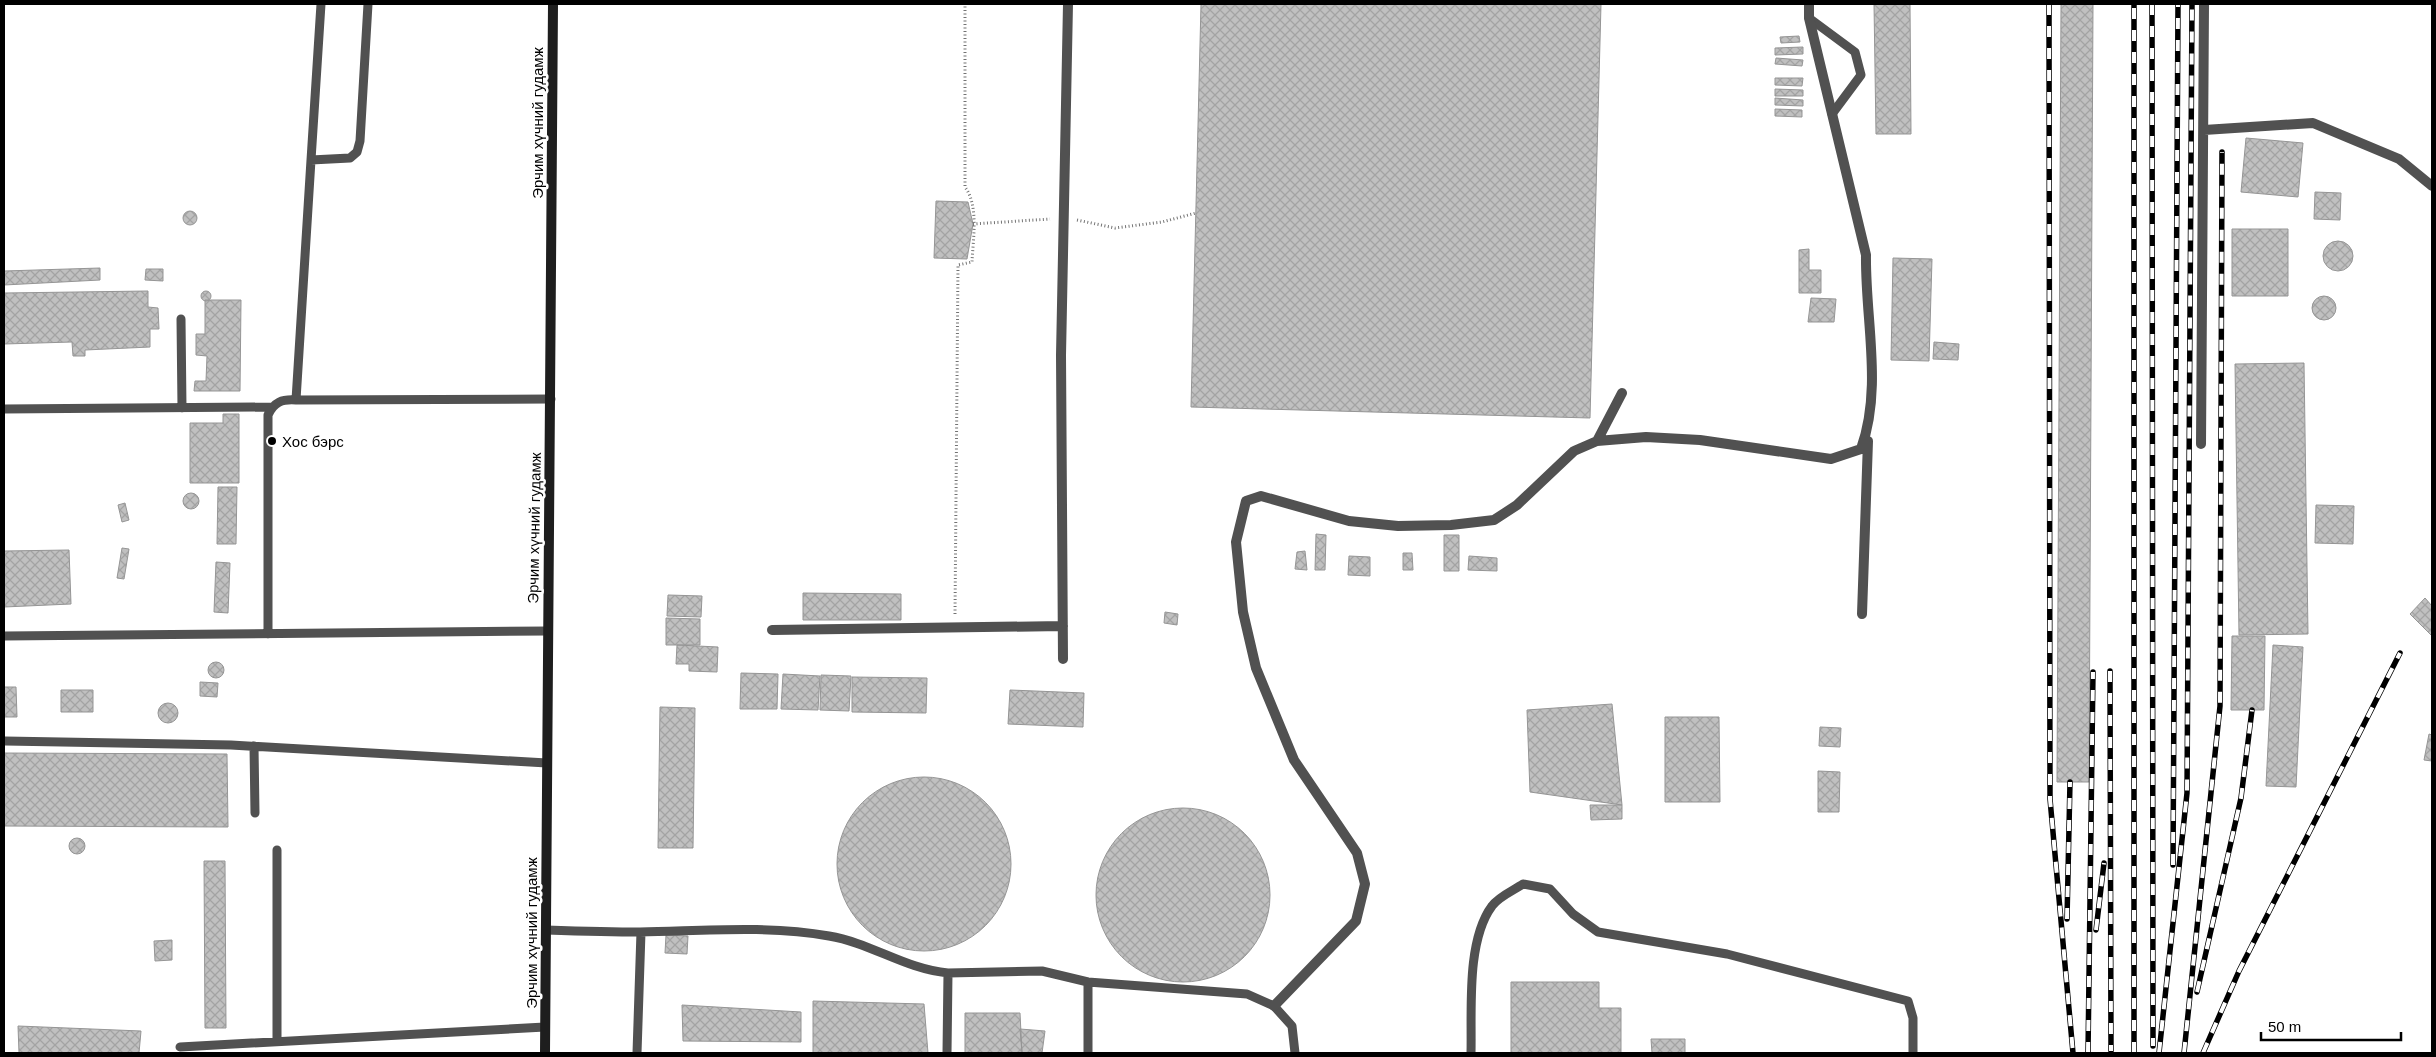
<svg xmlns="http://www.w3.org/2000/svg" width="2436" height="1057" viewBox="0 0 2436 1057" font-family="Helvetica,sans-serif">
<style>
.building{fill:url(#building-cross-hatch);stroke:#959595}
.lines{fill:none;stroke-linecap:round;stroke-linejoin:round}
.path{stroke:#737373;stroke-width:3;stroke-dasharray:1 2.5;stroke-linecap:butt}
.lane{stroke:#515151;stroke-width:9}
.street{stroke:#515151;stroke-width:10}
.secondary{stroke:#1e1e1e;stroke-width:10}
.rail-casing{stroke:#000;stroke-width:5.5}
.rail{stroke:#fff;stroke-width:4;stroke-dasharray:11;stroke-linecap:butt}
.poi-dot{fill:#000;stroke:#fff;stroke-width:2}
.labels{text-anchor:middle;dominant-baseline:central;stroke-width:5;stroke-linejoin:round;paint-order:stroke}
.street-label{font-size:15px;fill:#000;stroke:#fff}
.poi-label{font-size:15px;fill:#000;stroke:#fff;text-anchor:start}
</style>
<defs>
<pattern id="building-cross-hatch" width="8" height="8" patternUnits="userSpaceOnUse" patternTransform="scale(1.25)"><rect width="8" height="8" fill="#c0c0c0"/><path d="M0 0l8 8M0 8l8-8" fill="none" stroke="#a3a3a3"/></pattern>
</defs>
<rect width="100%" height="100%" fill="#fff"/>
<path class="building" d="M1201,4H1601L1590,418L1191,407Z
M1874,4H1910L1911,134H1876Z
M2061,4H2093L2089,782H2057Z
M1799,36L1800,42L1781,43L1780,37Z
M1803,47V54L1775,55V48Z
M1776,58L1803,60L1802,66L1775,64Z
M1775,78H1803L1802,86L1775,85Z
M1775,89L1803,90V96H1775Z
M1775,98L1803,100V106L1775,105Z
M1775,109L1802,110V117L1775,116Z
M2246,138L2303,143L2298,197L2241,192Z
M2315,192L2341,193L2340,220L2314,219Z
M936,201L968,202L973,224L967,259L934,258Z
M183 218a7 7 0 1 1 14 0a7 7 0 1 1-14 0Z
M2232,229H2288V296H2232Z
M2323 256a15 15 0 1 1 30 0a15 15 0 1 1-30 0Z
M1809,249V270H1821V293H1799V250Z
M1893,258L1932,259L1929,361L1891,360Z
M100,268V280L4,285V271Z
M146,269H163V281L145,280Z
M201 296a5 5 0 1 1 10 0a5 5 0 1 1-10 0Z
M148,291V307L158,308L159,329H150V347L85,350V356H73L72,342L4,344V293Z
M2312 308a12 12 0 1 1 24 0a12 12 0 1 1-24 0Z
M1811,298L1836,299L1834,322H1808Z
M205,300H241L240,391H194L195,381H206L207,356L196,355V334H205Z
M1934,342L1959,344L1958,360L1933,359Z
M2304,363L2308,634L2239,635L2235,364Z
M223,414H239V483H190V423H223Z
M218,487H237L236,544H217Z
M183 501a8 8 0 1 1 16 0a8 8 0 1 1-16 0Z
M125,503L129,520L122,522L118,505Z
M2316,505L2354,506L2353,544L2315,543Z
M1316,534L1326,535L1325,570H1315Z
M1444,535H1459V571H1444Z
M122,548L129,549L124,579L117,578Z
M69,550L71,604L4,607V551Z
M1305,551L1307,570L1295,569L1297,552Z
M1403,553H1412L1413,570H1403Z
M1349,556L1370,557V576L1348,575Z
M1469,556L1497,558V571L1468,570Z
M216,562L230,563L228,613L214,612Z
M803,593L901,594V620H803Z
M668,595L702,596L701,617L667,616Z
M2425,598L2432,606V636L2410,614Z
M1165,612L1178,614L1177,625L1164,623Z
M666,618L700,619V645H666Z
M2232,636H2265L2264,710H2231Z
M677,645L718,647L717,672L689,671V664H676Z
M2273,645L2303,647L2296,787L2266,786Z
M208 670a8 8 0 1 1 16 0a8 8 0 1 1-16 0Z
M741,673L778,674L777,709H740Z
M783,674L820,676L818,710L781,709Z
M821,675L851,676L849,711L820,710Z
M852,677L927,678L926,713L852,712Z
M200,682L218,683L217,697L200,696Z
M4,687H16L17,717H4Z
M61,690H93V712H61Z
M1010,690L1084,693L1083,727L1008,724Z
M158 713a10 10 0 1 1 20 0a10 10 0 1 1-20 0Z
M1612,704L1622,805L1530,792L1527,710Z
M660,707L695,708L693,848H658Z
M1665,717H1719L1720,802H1665Z
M1820,727L1841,728L1840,747L1819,746Z
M2429,734L2432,735V761L2424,760Z
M4,753L227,754L228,827L4,826Z
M1818,771L1840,772L1839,812H1818Z
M837 864a87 87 0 1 1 174 0a87 87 0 1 1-174 0Z
M1590,805H1622V819L1591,820Z
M1096 895a87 87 0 1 1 174 0a87 87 0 1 1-174 0Z
M69 846a8 8 0 1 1 16 0a8 8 0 1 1-16 0Z
M204,861H225L226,1028H205Z
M666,935L688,936L687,954L665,953Z
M172,940V960L155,961L154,941Z
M1511,982H1599V1008H1621V1053H1511Z
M813,1001L924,1004L928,1053H813Z
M682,1005L801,1012V1042L683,1041Z
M965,1013H1020L1022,1053H965Z
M18,1026L141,1031L139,1053H19Z
M1020,1029L1045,1031L1042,1053H1022Z
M1651,1039H1685V1053H1652Z"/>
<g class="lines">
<path class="path" d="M1077,220L1115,228L1162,222L1196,213
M973,224L1050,219
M955,614L958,265L972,262C973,239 979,206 965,187V4"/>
<path class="lane" d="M368,4L360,141L357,152L350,158L311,160L296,400L551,399
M1809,18L1855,52L1861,75L1832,114
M311,160L321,4
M181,319L182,408
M4,409L272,407
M268,634V415C274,402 282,399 296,400
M4,636L548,631
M5,741L231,745L547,763
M254,746L255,813
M546,930C577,931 609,932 640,932C703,931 767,925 829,936C871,943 905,969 948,973L947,1053
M948,973L1042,971L1088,982L1247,994L1274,1006L1292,1026L1295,1053
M1088,982V1053
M277,1041V850
M180,1047L545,1027
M637,1053L641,932
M1471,1053C1472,1011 1466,941 1492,906C1498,897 1514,890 1523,884L1550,889L1573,914L1598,932L1727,954L1908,1001L1913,1018V1053"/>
<path class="street" d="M2204,130L2313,123L2399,159L2432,186
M1597,441L1646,437L1700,440L1831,459L1861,449C1883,388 1865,319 1866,255L1809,18V4
M2201,444L2204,4
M1862,614L1868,441
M772,630L1063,626
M1063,659L1061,355L1068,4
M1274,1006L1356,921L1365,884L1357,853L1294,760L1256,668L1243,612L1236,542L1246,501L1261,496L1349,521L1398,526L1451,525L1494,520L1517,505L1574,451L1597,441L1622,393"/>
<path class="secondary" d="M545,1053L553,4"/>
<g class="rail-casing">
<path id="rail" d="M2049,4L2050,799L2073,1053
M2152,4L2153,1046
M2110,671L2111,1051
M2173,865L2178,4
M2067,919L2070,782
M2096,930L2104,863
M2197,992L2241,798L2252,710
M2088,1053L2093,672
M2134,1053V4
M2159,1053L2187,793L2192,4
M2184,1053L2220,706L2222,152
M2203,1053L2239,971L2400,653"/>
</g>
<use href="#rail" class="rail"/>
</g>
<circle class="poi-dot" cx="272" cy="441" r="5"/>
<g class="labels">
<g class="street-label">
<text transform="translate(537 123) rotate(-90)">Эрчим хүчний гудамж</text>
<text transform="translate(534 528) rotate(-89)">Эрчим хүчний гудамж</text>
<text transform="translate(531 933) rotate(-90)">Эрчим хүчний гудамж</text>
</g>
<g class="poi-label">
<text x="282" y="441">Хос бэрс</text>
</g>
</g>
<rect width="2436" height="1057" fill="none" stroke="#000000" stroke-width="10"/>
<path d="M2261 1032v8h140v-8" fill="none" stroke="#000000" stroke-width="2.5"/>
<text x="2268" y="1032" font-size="15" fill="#000000" stroke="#ffffff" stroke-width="4" paint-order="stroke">50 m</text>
</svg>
